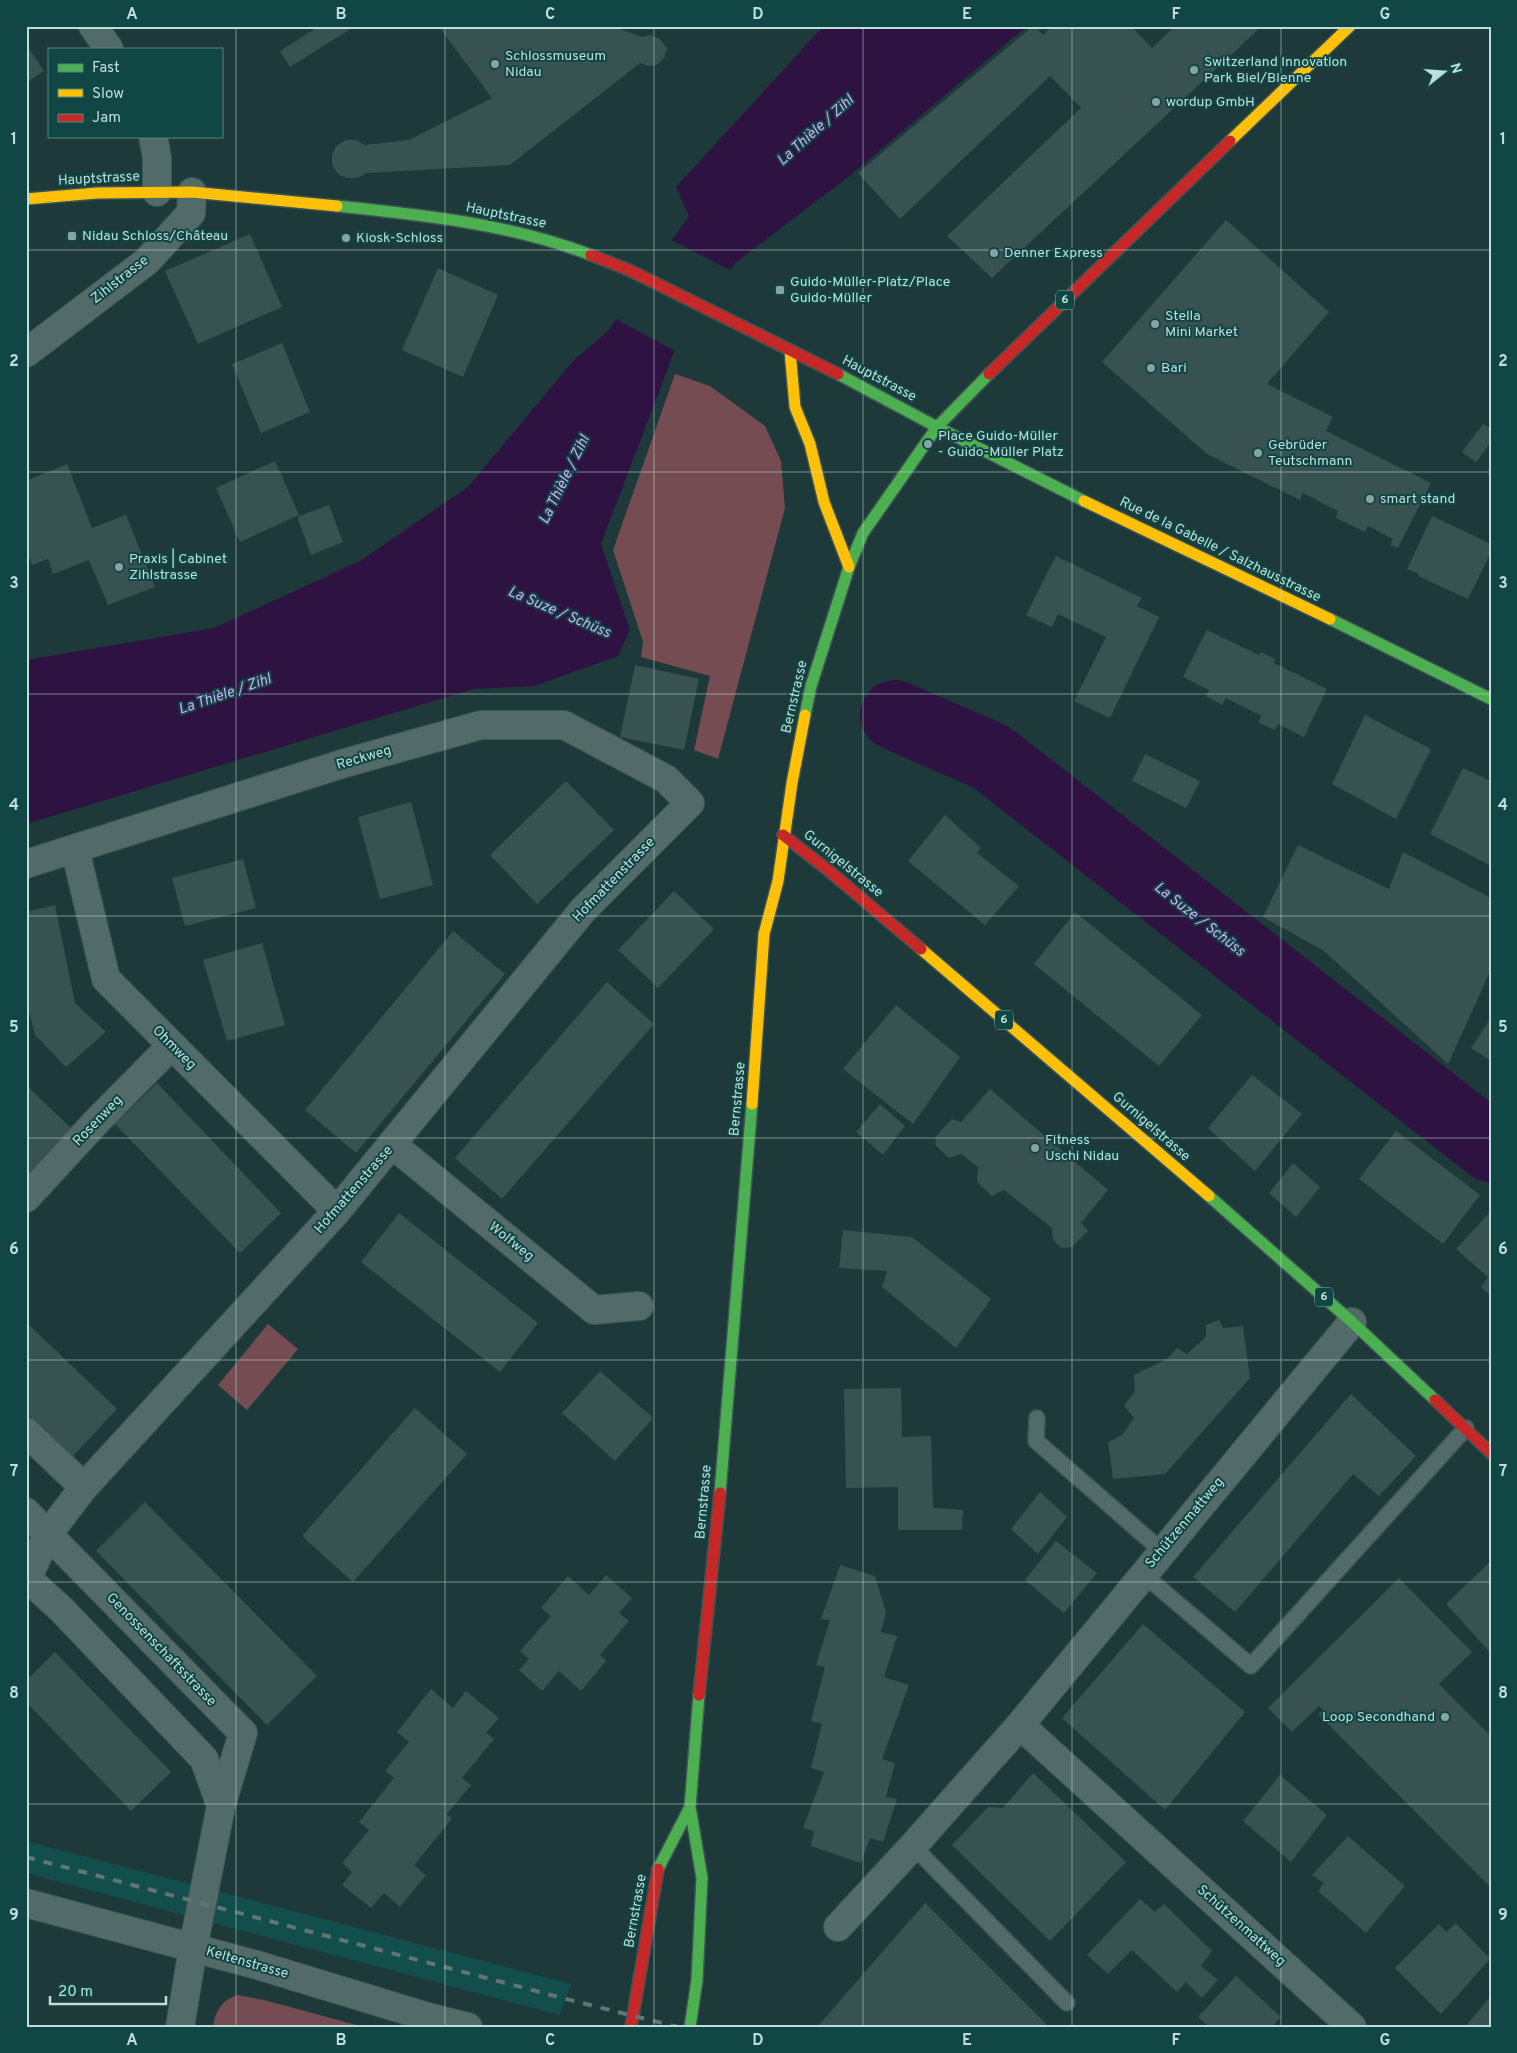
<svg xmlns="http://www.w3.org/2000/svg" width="1517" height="2053" viewBox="0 0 1517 2053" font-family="Overpass,sans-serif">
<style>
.built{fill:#124f4c}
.green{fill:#744c52}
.water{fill:#2e1342}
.pier{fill:#1d3939}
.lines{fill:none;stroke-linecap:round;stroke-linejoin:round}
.river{stroke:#2e1342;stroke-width:70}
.building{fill:#385251}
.lane-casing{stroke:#3c5454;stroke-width:18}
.street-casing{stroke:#3c5454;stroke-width:30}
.fast-casing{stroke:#3c5454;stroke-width:14}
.slow-casing{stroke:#3c5454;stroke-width:14}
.jam-casing{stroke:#3c5454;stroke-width:14}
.lane{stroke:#526b69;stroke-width:15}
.street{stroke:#526b69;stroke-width:28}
.fast{stroke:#4caf50;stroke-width:11}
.slow{stroke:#ffc107;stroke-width:11}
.jam{stroke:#c62828;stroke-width:11}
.rail{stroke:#607574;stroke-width:4;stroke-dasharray:9 9;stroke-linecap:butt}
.grid{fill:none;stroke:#bededb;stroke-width:1;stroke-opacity:0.55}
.poi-dot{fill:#86a4a2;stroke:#104644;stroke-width:2}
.labels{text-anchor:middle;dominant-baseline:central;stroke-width:4;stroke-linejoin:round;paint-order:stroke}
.shield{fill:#104644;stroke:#8ab0ae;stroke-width:1}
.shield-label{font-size:12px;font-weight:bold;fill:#bededb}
.poi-label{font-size:14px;fill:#bededb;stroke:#104644;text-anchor:start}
.street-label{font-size:14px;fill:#bededb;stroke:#104644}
.water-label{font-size:15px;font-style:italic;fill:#d8a7fb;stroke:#104644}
.neatline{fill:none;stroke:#bededb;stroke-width:2}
.grid-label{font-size:16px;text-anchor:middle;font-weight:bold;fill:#bededb}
</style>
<rect width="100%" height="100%" fill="#1d3939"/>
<path class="built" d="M26,1841L571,1984L560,2015L26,1873Z"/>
<path class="green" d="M675,374L710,386L765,426L781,461L785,508L718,759L694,750L710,676L641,657L643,642L613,550Z
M268,1324L298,1349L247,1410L218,1385Z
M237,1995L264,2000L364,2027H213C215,2011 222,2000 237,1995Z"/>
<path class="water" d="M826,26H1027L847,178L735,263L676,347L601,544L630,630L618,656L535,686L473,689L26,824V660L214,628L360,561L468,487L574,360L608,331L689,216L676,187L818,32Z"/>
<path class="pier" d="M669,239L732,271L677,352L614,318Z"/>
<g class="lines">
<path class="river" d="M895,715L991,757L1491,1147"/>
</g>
<path class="building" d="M319,26H355L290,67L280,51Z
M438,26H611L642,37L651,35L660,39L667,48L664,58L657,65L648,66L640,63L510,165L366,173L357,178H347L338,174L332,165V155L336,146L346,140H356L365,145L409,140L492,98Z
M1033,26H1035L1043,35L1052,26H1131L1152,48L1175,26H1262L992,278L947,236L1081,108L1050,76L900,219L858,173Z
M26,44L44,71L26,83Z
M1226,220L1329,312L1267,384L1333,417L1326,431L1431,483L1398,548L1390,545L1393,539L1368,526L1365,532L1336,518L1338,511L1303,493L1300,500L1207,454L1102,362Z
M250,234L282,307L198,344L165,271Z
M438,268L498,295L463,377L402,350Z
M282,343L310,412L261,433L232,364Z
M1483,424L1491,429V442L1476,462L1462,452Z
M275,461L299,515L240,542L216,488Z
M67,464L92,528L126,515L155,587L108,605L89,560L53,574L48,559L32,565L26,551V481Z
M329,505L343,542L311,555L297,517Z
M1432,516L1491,544V552L1468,599L1418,576L1419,574L1407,569Z
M1056,556L1142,598L1137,606L1159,617L1110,718L1074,701L1106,637L1058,614L1052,627L1026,615Z
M1207,630L1259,655L1261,652L1275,659L1274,663L1327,689L1304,737L1278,724L1275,730L1258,722L1262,716L1226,698L1222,705L1206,696L1209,690L1183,677Z
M635,665L699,679L684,750L620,737Z
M1365,715L1431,749L1396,819L1332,784Z
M1145,754L1200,781L1186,808L1132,781Z
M1463,768L1491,781V866L1430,834Z
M566,781L614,830L537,904L490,855Z
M411,802L433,885L380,899L358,817Z
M945,815L981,848L977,853L1019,886L985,925L908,861Z
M1298,845L1389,889L1403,852L1491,898V970L1448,1064L1324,951L1263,917Z
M243,859L256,908L185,926L172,878Z
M674,891L714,929L658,988L618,950Z
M55,905L75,1003L106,1032L66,1067L35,1035L26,1001V912Z
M1075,912L1202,1015L1159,1066L1034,964Z
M453,931L505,974L356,1153L305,1110Z
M262,943L285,1025L227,1041L203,960Z
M607,982L654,1024L502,1199L455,1158Z
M896,1005L960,1057L913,1124L843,1069Z
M1491,1018V1061L1471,1048Z
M1252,1075L1302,1114L1255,1171L1208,1128Z
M157,1083L281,1213L240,1253L115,1124Z
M27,1086L71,1128L26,1176V1087Z
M990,1089L1108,1190L1081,1223L1088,1231L1072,1247L1061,1248L1053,1240L1052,1228L1004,1190L992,1196L977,1182L978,1167L961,1154L949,1158L935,1145L936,1136L952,1119L961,1122Z
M880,1104L905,1126L883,1155L856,1132Z
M1396,1131L1480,1195L1443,1244L1359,1179Z
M1293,1163L1320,1187L1296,1217L1269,1193Z
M1491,1211V1296L1481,1287L1488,1277L1456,1249Z
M399,1213L538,1323L500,1372L361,1262Z
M843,1230L912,1237L991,1299L956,1348L882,1287L887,1271L839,1268Z
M1219,1320L1223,1328L1243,1326L1250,1378L1165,1474L1113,1479L1108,1442L1122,1435L1134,1418L1124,1406L1135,1391L1134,1375L1167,1359L1177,1348L1187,1354L1206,1337V1325Z
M26,1322L117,1409L72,1457L26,1413Z
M600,1371L653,1418L615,1461L562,1413Z
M901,1388L902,1437L931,1436L933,1508L963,1510L962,1530H898V1487L846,1488L844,1389Z
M1351,1394L1416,1456L1379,1496L1353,1474L1235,1612L1193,1577Z
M415,1408L467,1454L353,1582L302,1536Z
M1040,1492L1067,1517L1038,1554L1011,1529Z
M145,1502L317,1676L267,1725L96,1551Z
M1056,1541L1097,1573L1064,1613L1025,1580Z
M1491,1561V1650L1489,1651L1446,1604Z
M840,1565L875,1576L886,1612L881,1632L897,1636L884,1677L909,1685L882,1759L895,1763L886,1797L897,1799L883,1842L870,1838L861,1863L811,1846L814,1831L803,1828L824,1772L811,1768L822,1724L811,1721L825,1667L816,1665L830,1620L821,1619Z
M606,1575L632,1598L619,1613L629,1621L600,1655L606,1661L581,1691L559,1671L542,1691L519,1670L529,1659L520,1651L551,1616L541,1608L568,1576L589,1595Z
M1399,1578L1472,1652L1439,1684L1491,1736V1888L1318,1714L1323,1710L1319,1706L1292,1732L1268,1708Z
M1143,1624L1245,1712L1165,1810L1062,1718Z
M55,1652L171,1772L131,1811L26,1702V1681Z
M431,1689L453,1708L466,1691L499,1718L486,1733L494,1739L462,1778L471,1785L447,1814L452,1819L414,1865L426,1875L400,1907L384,1893L371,1908L342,1885L352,1872L342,1863L369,1830L359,1822L394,1778L385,1771L409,1742L397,1732Z
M1033,1773L1126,1862L1050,1941L952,1845L988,1807L1003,1808Z
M1280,1775L1327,1815L1291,1862L1243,1821Z
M1348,1836L1405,1886L1366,1933L1318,1891L1324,1883L1312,1875Z
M1140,1899L1155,1912L1164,1904L1212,1951L1201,1966L1218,1980L1202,1998L1186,1982L1177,1992L1132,1950L1108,1974L1087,1955Z
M925,1903L1049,2027H817Z
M1456,1923L1490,1959L1441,2014L1395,1968L1439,1924L1446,1932Z
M1236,1976L1281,2017L1272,2027H1209L1198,2017Z
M1491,1996V2027H1465Z"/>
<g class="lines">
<g class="lane-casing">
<path id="lane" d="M1037,1418L1036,1441L1162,1551
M1143,1574L1251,1666L1466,1428
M913,1846L1067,2003"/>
</g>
<g class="street-casing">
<path id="street" d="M93,26L109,49
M153,136L157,158V192
M26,353L147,261L191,213L192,192
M75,849L106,979L337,1211
M26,864L345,763L481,725H564L666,779L690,803L583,910L337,1211L84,1487L48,1534L26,1581
M393,1145L594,1310L639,1306
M26,1198L97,1121L171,1046
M26,1432L84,1487
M26,1512L243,1733L221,1806L193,1948L180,2027
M28,1579L62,1610L204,1759L221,1806
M1020,1725L1352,2027
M26,1903L257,1965L428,2017L468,2027
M838,1927L913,1846L1020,1725L1352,1322"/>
</g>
<g class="fast-casing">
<path id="fast" d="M337,206C424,215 510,224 591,255
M838,374L937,427L1084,501
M1330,619L1491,699
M805,715L811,686L849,567L863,533L937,427L989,374
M1209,1196L1352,1322L1435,1400
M720,1493L752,1104
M658,1869L690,1807
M690,2027L697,1980L702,1878L690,1807L699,1695"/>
</g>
<g class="slow-casing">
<path id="slow" d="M1230,141L1350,26
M26,199L97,193L192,192L337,206
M790,351L795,407L810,444L824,502L849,567
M1084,501L1330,619
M921,949L1209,1196
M752,1104L764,934L778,881L792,783L805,715"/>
</g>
<g class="jam-casing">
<path id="jam" d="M591,255L629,270L838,374
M989,374L1230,141
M783,835L828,870L921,949
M1435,1400L1491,1453
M699,1695L720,1493
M631,2027L658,1869"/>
</g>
<use href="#lane" class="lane"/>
<use href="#street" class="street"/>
<use href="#fast" class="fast"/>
<use href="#slow" class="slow"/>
<use href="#jam" class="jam"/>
<path class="rail" d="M26,1857L574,2001L678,2027"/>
</g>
<path class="grid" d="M236,26V2027M445,26V2027M654,26V2027M863,26V2027M1072,26V2027M1281,26V2027M26,250H1491M26,472H1491M26,694H1491M26,916H1491M26,1138H1491M26,1360H1491M26,1582H1491M26,1804H1491"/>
<g class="poi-dot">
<circle cx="495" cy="64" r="5"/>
<circle cx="1194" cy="70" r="5"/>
<circle cx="1156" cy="102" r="5"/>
<rect x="67" y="231" width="10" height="10" rx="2.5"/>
<circle cx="346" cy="238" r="5"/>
<circle cx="994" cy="253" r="5"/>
<rect x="775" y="285" width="10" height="10" rx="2.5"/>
<circle cx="1155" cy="324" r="5"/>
<circle cx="1151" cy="368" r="5"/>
<circle cx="928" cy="444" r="5"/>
<circle cx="1258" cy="453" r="5"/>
<circle cx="1370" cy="499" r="5"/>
<circle cx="119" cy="567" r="5"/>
<circle cx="1035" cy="1148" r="5"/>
<circle cx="1445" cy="1717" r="5"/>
</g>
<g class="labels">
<g class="shield">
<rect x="1056" y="290.5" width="18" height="19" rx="4"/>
<rect x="995" y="1010.5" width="18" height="19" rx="4"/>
<rect x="1315" y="1287.5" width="18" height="19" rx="4"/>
</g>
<g class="shield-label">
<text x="1065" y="300">6</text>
<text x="1004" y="1020">6</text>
<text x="1324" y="1297">6</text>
</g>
<g class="poi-label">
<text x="505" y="56">Schlossmuseum<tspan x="505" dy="16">Nidau</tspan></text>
<text x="1204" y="62">Switzerland Innovation<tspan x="1204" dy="16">Park Biel/BIenne</tspan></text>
<text x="1166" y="102">wordup GmbH</text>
<text x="82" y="236">Nidau Schloss/Château</text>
<text x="356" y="238">Kiosk-Schloss</text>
<text x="1004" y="253">Denner Express</text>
<text x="790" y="282">Guido-Müller-Platz/Place<tspan x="790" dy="16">Guido-Müller</tspan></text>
<text x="1165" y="316">Stella<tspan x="1165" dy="16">Mini Market</tspan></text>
<text x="1161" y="368">Bari</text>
<text x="938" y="436">Place Guido-Müller<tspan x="938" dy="16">- Guido-Müller Platz</tspan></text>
<text x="1268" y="445">Gebrüder<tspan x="1268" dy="16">Teutschmann</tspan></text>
<text x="1380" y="499">smart stand</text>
<text x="129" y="559">Praxis | Cabinet<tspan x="129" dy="16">Zihlstrasse</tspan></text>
<text x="1045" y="1140">Fitness<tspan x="1045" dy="16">Uschi Nidau</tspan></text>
<text x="1435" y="1717" text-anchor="end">Loop Secondhand</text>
</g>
<g class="street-label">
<text transform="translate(99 179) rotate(-3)">Hauptstrasse</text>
<text transform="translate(506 216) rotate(12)">Hauptstrasse</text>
<text transform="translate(120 280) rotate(-38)">Zihlstrasse</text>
<text transform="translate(879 379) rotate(28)">Hauptstrasse</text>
<text transform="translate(1220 550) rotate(26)">Rue de la Gabelle / Salzhausstrasse</text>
<text transform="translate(795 697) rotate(-77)">Bernstrasse</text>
<text transform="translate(364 758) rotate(-16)">Reckweg</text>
<text transform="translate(843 864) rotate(39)">Gurnigelstrasse</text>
<text transform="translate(614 880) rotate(-46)">Hofmattenstrasse</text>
<text transform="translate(174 1048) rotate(45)">Ohmweg</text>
<text transform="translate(738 1099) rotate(-85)">Bernstrasse</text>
<text transform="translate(98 1121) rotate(-46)">Rosenweg</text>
<text transform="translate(1151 1127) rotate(41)">Gurnigelstrasse</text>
<text transform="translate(354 1190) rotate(-49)">Hofmattenstrasse</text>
<text transform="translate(511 1242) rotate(39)">Wolfweg</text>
<text transform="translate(704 1502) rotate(-85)">Bernstrasse</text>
<text transform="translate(1185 1523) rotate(-50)">Schützenmattweg</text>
<text transform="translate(161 1650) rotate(46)">Genossenschaftsstrasse</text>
<text transform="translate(636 1911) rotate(-80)">Bernstrasse</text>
<text transform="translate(1241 1926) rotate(42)">Schützenmattweg</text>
<text transform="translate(247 1963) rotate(16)">Keltenstrasse</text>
</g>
<g class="water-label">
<text transform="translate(816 131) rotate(-42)">La Thièle / Zihl</text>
<text transform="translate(565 480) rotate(-64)">La Thièle / Zihl</text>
<text transform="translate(559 613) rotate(23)">La Suze / Schüss</text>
<text transform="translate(225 695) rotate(-19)">La Thièle / Zihl</text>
<text transform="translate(1199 920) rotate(38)">La Suze / Schüss</text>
</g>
</g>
<rect width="1517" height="2053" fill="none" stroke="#104644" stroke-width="55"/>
<rect x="48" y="48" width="175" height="90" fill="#104644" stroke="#568380"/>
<rect x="58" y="64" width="25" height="8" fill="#4caf50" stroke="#568380"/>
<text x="92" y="72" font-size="15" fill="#bededb">Fast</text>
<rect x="58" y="89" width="25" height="8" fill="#ffc107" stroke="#568380"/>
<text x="92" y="98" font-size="15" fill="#bededb">Slow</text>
<rect x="58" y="114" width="25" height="8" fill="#c62828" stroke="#568380"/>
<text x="92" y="122" font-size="15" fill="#bededb">Jam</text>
<g transform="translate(1444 72) rotate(73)" stroke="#104644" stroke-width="4" paint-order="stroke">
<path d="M0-4L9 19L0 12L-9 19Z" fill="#bededb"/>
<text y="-8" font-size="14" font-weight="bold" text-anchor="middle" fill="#bededb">N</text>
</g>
<path d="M50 1996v8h116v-8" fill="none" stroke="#bededb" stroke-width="2.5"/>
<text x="58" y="1996" font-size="15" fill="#bededb" stroke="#104644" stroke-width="4" paint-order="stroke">20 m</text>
<rect x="28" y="28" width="1462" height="1998" class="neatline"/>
<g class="grid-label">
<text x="132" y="19">A</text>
<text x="341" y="19">B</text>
<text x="550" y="19">C</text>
<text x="758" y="19">D</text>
<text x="967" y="19">E</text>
<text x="1176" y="19">F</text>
<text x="1385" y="19">G</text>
<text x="14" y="144">1</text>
<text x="1503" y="144">1</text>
<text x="14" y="366">2</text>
<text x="1503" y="366">2</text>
<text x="14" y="588">3</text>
<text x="1503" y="588">3</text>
<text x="14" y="810">4</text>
<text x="1503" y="810">4</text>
<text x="14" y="1032">5</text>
<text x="1503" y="1032">5</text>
<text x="14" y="1254">6</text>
<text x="1503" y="1254">6</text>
<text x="14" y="1476">7</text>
<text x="1503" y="1476">7</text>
<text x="14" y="1698">8</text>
<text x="1503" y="1698">8</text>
<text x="14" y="1920">9</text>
<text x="1503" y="1920">9</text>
<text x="132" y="2045">A</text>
<text x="341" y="2045">B</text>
<text x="550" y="2045">C</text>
<text x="758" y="2045">D</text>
<text x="967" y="2045">E</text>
<text x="1176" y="2045">F</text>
<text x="1385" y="2045">G</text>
</g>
</svg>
